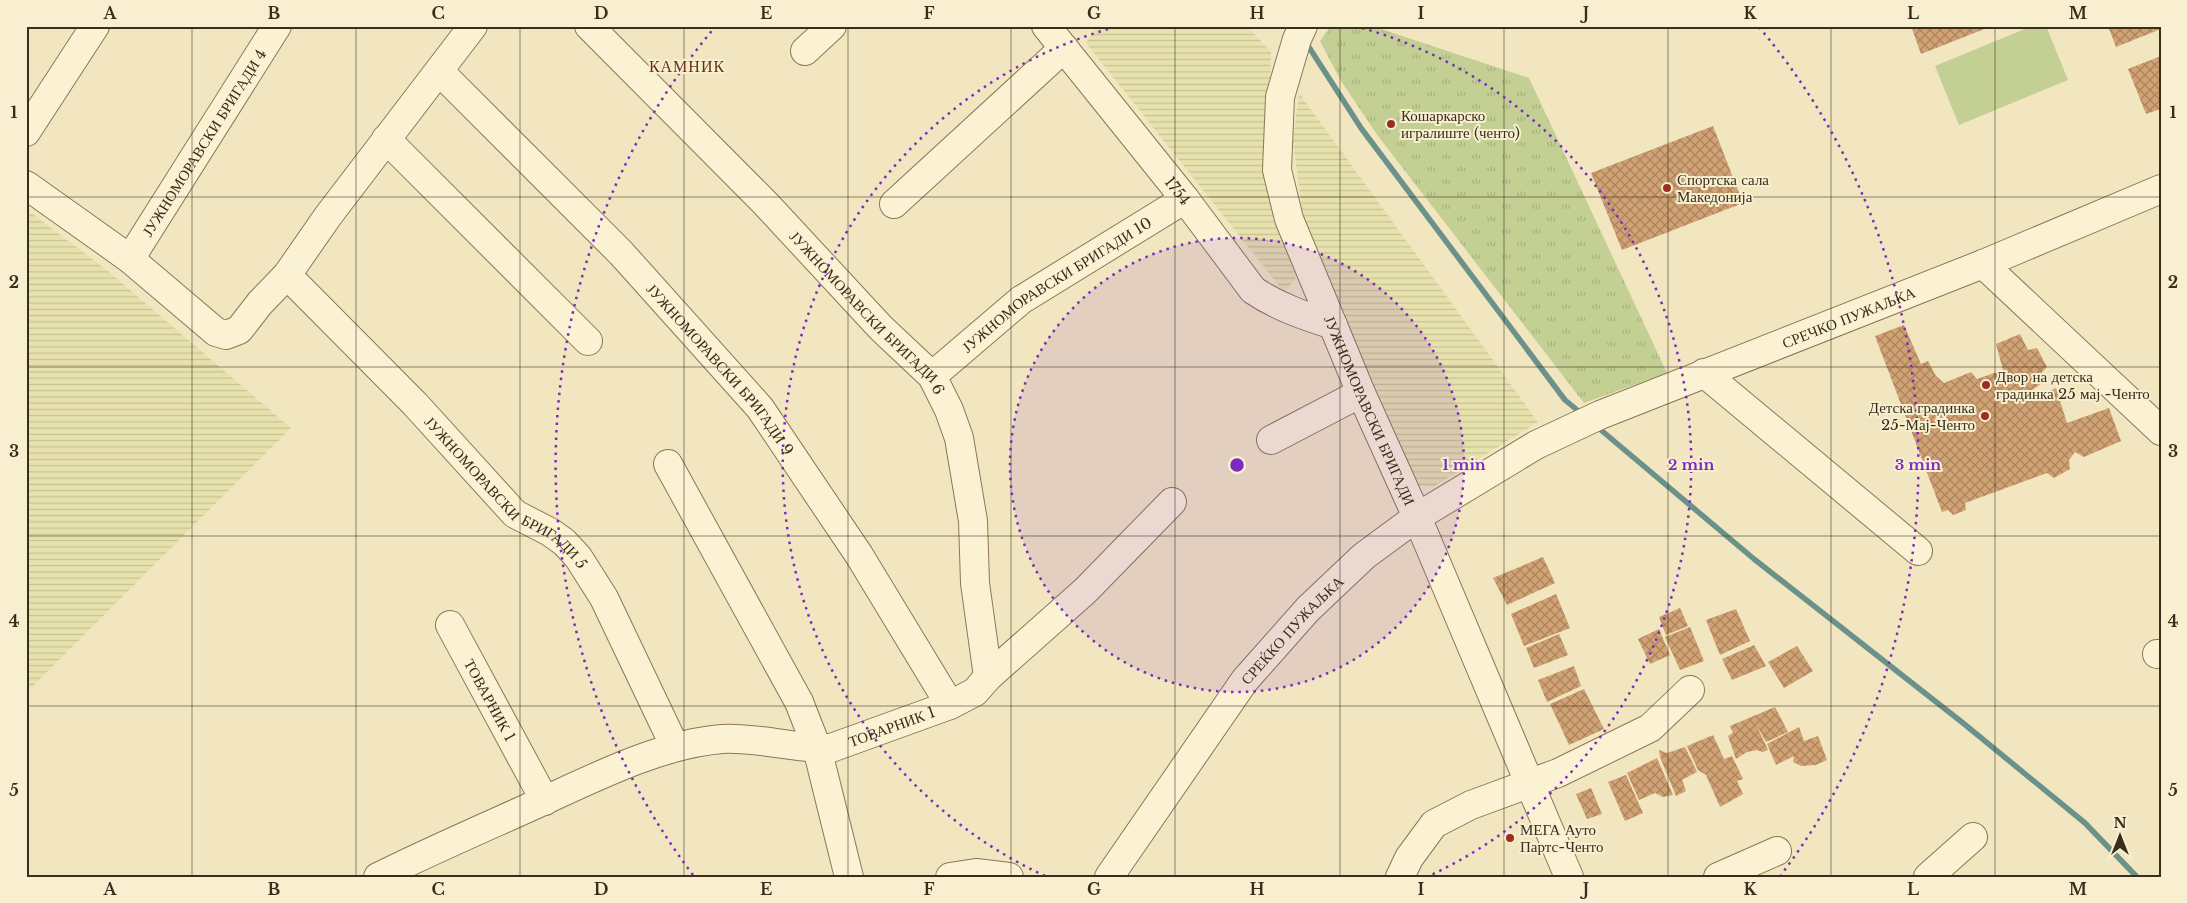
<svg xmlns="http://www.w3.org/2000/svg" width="2187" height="903" viewBox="0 0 2187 903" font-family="'Libre Baskerville',serif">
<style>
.farmland{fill:url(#farmland-rules)}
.grass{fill:#c3cf93}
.park{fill:url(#park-tufts)}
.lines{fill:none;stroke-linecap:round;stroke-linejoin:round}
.stream{stroke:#6a918a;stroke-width:5.5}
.building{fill:url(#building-cross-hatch)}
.minor-casing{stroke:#8b7757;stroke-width:30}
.minor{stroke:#fbf2d4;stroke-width:28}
.grid{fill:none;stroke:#392d1c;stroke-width:1;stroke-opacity:0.55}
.ring{fill:none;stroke:#7b2cbf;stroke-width:2.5;stroke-dasharray:2.5 5}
.poi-dot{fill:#9e2c23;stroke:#f8efd0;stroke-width:2}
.labels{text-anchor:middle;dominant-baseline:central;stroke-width:4;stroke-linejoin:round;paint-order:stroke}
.poi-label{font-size:15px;fill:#392d1c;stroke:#f8efd0;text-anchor:start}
.street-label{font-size:15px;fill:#392d1c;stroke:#f8efd0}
.neighbourhood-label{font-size:16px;letter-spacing:1px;fill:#693019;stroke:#f8efd0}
.centre{fill:#7b2cbf;stroke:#f8efd0;stroke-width:2.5}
.ring-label{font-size:15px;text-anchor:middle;font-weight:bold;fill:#7b2cbf;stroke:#f8efd0;stroke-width:4;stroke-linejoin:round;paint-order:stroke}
.neatline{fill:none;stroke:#392d1c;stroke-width:2}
.grid-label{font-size:16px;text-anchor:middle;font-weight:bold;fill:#392d1c}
</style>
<defs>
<pattern id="farmland-rules" width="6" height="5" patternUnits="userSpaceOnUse" patternTransform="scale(1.25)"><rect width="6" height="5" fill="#e7e2ad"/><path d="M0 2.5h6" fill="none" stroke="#c7c294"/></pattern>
<pattern id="park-tufts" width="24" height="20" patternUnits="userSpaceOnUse" patternTransform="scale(1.25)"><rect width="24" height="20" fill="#c3cf93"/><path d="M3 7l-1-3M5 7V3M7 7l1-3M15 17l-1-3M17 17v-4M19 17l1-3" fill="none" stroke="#a8b27e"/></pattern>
<pattern id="building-cross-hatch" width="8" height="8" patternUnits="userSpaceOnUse" patternTransform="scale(1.25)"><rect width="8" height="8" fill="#d1a273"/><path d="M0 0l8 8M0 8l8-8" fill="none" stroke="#ab845e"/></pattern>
</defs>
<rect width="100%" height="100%" fill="#f1e6c0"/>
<path class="farmland" d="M1097,26H1247L1271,52L1270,81L1265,126L1268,181L1296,278L1284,292L1086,43Z
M1299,93L1538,422L1433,487L1418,485L1304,225L1293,141Z
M26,209L108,271L291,428L26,693Z"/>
<path class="grass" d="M2032,26H2046L2068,80L1959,125L1935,66Z"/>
<path class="park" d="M1331,26H1372L1529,78L1667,373L1584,403L1378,136L1341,81L1320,41Z"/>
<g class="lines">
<path class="stream" d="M1305,41L1361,128L1565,400L1582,414
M1595,425L1754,559L1963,723L2085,823L2137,877"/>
</g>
<path class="building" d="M1911,26H1992L1921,54Z
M2108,26H2161V29L2116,47Z
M2161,56V109L2146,114L2128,69Z
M1713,126L1743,203L1622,250L1591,173Z
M1904,325L1921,364L1928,361L1936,376L1944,383L1971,372L1977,379L2003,370L1996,344L2020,334L2028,350L2037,348L2047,367L2042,372L2043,382L2031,391L2034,397L2056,388L2067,423L2109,408L2121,441L2084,457L2075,452L2069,460L2070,469L2054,478L2047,473L1965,503L1966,510L1953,515L1948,510L1942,512L1875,336Z
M1543,557L1555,583L1507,605L1493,578Z
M1556,594L1570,628L1524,646L1511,614Z
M1680,608L1688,626L1666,635L1659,617Z
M1736,609L1750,641L1720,655L1706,620Z
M1690,627L1704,661L1680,670L1665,637Z
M1659,629L1670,655L1650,664L1638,639Z
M1559,634L1568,655L1534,668L1526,648Z
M1754,645L1766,666L1732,680L1722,659Z
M1797,646L1813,671L1784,688L1768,662Z
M1574,666L1581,686L1547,702L1538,680Z
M1584,689L1604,729L1569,745L1550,704Z
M1775,707L1788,732L1766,742L1755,722L1768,750L1763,752L1757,750L1747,752L1736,759L1728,736L1733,733L1730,726Z
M1799,727L1804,741L1818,736L1827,760L1816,765L1801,766L1793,762L1794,756L1776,765L1767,744Z
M1713,735L1724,759L1732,756L1743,779L1737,781L1743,794L1720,807L1706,775L1698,770L1687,746Z
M1685,747L1697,772L1682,780L1686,791L1676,796L1660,757L1659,750L1667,753Z
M1657,758L1673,795L1663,797L1655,793L1639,800L1627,773Z
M1626,775L1643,813L1625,821L1608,782Z
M1591,788L1602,814L1587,819L1576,794Z"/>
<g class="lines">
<g class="minor-casing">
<g id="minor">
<path id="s1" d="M589,26L766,204L881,328L932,376L949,410L959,438L973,521L975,583L988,677"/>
<path id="s2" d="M1046,26L1185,199L1253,290C1278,307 1305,316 1333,325"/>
<path id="s3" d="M1303,26L1297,39L1280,97L1277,170L1289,219L1361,393L1417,517L1569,877"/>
<path d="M805,51L832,26"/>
<path id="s4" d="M440,72L621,253L760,408L859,555L950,705"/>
<path d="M26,132L95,26"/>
<path d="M386,139L588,341"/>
<path d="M26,185L130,259L216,332L226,335L239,330L260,303L287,275L328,216L473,26"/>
<path d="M894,204L1064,48"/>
<path id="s5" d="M130,259L277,26"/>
<path d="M1983,264L2161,431"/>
<path id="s6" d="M287,275L415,404L515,514L550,532L564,542L578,557L604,598L675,747"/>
<path d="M1704,373L1918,551"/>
<path id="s7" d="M932,376L1021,300L1185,199"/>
<path d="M1271,440L1361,393"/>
<path d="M668,464L799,702L817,748L849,877"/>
<path id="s8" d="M450,625L545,801"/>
<path d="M2157,654H2161"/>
<path id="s9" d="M378,877C428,852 479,830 530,807C588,781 658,744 722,739C759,737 794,749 831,748L950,705L975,692L988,677L1085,591L1172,502"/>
<path d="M950,877L976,873L1009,877"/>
<path id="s10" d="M1109,877L1245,680L1308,609L1364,556L1417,517L1536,445L1600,415L1983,264L2161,189"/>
<path d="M1400,877L1409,858L1434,824L1471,805L1558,773L1650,728L1690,690"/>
<path d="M1718,877L1777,851"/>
<path d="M1928,877L1973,837"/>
</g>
</g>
<use href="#minor" class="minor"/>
</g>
<path class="grid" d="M192,26V877M356,26V877M520,26V877M684,26V877M848,26V877M1011,26V877M1175,26V877M1340,26V877M1504,26V877M1668,26V877M1831,26V877M1995,26V877M26,197H2161M26,367H2161M26,536H2161M26,706H2161"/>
<circle cx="1237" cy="465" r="227" fill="#7b2cbf" fill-opacity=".12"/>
<g class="ring">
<circle cx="1237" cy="465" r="227"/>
<path d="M1045 876A454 454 0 0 1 1119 26M1355 26A454 454 0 0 1 1429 876"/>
<path d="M693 875A681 681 0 0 1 715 27M1759 27A681 681 0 0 1 1781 875"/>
</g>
<g class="poi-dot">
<circle cx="1391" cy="124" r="5"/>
<circle cx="1667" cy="188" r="5"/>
<circle cx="1986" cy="385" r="5"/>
<circle cx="1985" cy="416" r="5"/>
<circle cx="1510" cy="838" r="5"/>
</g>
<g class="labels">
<g class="poi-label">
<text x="1401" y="115">Кошаркарско<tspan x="1401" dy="17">игралиште (ченто)</tspan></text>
<text x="1677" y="179">Спортска сала<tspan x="1677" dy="17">Македонија</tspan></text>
<text x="1996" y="376">Двор на детска<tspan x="1996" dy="17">градинка 25 мај -Ченто</tspan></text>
<text x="1975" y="407" text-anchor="end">Детска градинка<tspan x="1975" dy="17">25-Мај-Ченто</tspan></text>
<text x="1520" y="829">МЕГА Ауто<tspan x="1520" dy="17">Партс-Ченто</tspan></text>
</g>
<g class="street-label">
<text stroke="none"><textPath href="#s5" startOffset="138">ЈУЖНОМОРАВСКИ БРИГАДИ 4</textPath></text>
<text stroke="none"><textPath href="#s2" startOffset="211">1754</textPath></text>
<text stroke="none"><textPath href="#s7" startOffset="155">ЈУЖНОМОРАВСКИ БРИГАДИ 10</textPath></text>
<text stroke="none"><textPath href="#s1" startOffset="400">ЈУЖНОМОРАВСКИ БРИГАДИ 6</textPath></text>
<text stroke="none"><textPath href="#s10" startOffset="954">СРЕЧКО ПУЖАЉКА</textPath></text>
<text stroke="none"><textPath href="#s4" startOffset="409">ЈУЖНОМОРАВСКИ БРИГАДИ 9</textPath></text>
<text stroke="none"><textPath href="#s3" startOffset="406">ЈУЖНОМОРАВСКИ БРИГАДИ</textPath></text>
<text stroke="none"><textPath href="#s6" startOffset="310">ЈУЖНОМОРАВСКИ БРИГАДИ 5</textPath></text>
<text stroke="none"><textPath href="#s10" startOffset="308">СРЕЌКО ПУЖАЉКА</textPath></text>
<text stroke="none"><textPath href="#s8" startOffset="85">ТОВАРНИК 1</textPath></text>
<text stroke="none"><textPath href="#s9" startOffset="546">ТОВАРНИК 1</textPath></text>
</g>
<g class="neighbourhood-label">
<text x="687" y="66">КАМНИК</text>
</g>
</g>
<circle cx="1237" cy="465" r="8" class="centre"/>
<g class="ring-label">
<text x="1464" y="470">1 min</text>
<text x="1691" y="470">2 min</text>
<text x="1918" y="470">3 min</text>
</g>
<rect width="2187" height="903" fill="none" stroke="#f8efd0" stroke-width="55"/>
<g transform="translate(2120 836)" stroke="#f8efd0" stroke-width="4" paint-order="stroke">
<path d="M0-4L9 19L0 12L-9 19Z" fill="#392d1c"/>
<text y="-8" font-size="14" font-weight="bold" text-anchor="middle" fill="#392d1c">N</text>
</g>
<rect x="28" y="28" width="2132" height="848" class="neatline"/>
<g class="grid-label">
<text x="110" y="19">A</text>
<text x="274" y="19">B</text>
<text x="438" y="19">C</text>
<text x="601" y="19">D</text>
<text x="766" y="19">E</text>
<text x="929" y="19">F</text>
<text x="1094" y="19">G</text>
<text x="1257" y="19">H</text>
<text x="1421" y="19">I</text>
<text x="1586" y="19">J</text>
<text x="1750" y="19">K</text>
<text x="1913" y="19">L</text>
<text x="2078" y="19">M</text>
<text x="14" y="118">1</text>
<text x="2173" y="118">1</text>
<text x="14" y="288">2</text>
<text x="2173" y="288">2</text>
<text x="14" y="457">3</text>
<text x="2173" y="457">3</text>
<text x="14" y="627">4</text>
<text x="2173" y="627">4</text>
<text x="14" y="796">5</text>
<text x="2173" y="796">5</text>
<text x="110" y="895">A</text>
<text x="274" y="895">B</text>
<text x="438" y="895">C</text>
<text x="601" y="895">D</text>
<text x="766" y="895">E</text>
<text x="929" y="895">F</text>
<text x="1094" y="895">G</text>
<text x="1257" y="895">H</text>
<text x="1421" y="895">I</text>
<text x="1586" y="895">J</text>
<text x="1750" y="895">K</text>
<text x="1913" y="895">L</text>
<text x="2078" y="895">M</text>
</g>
</svg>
